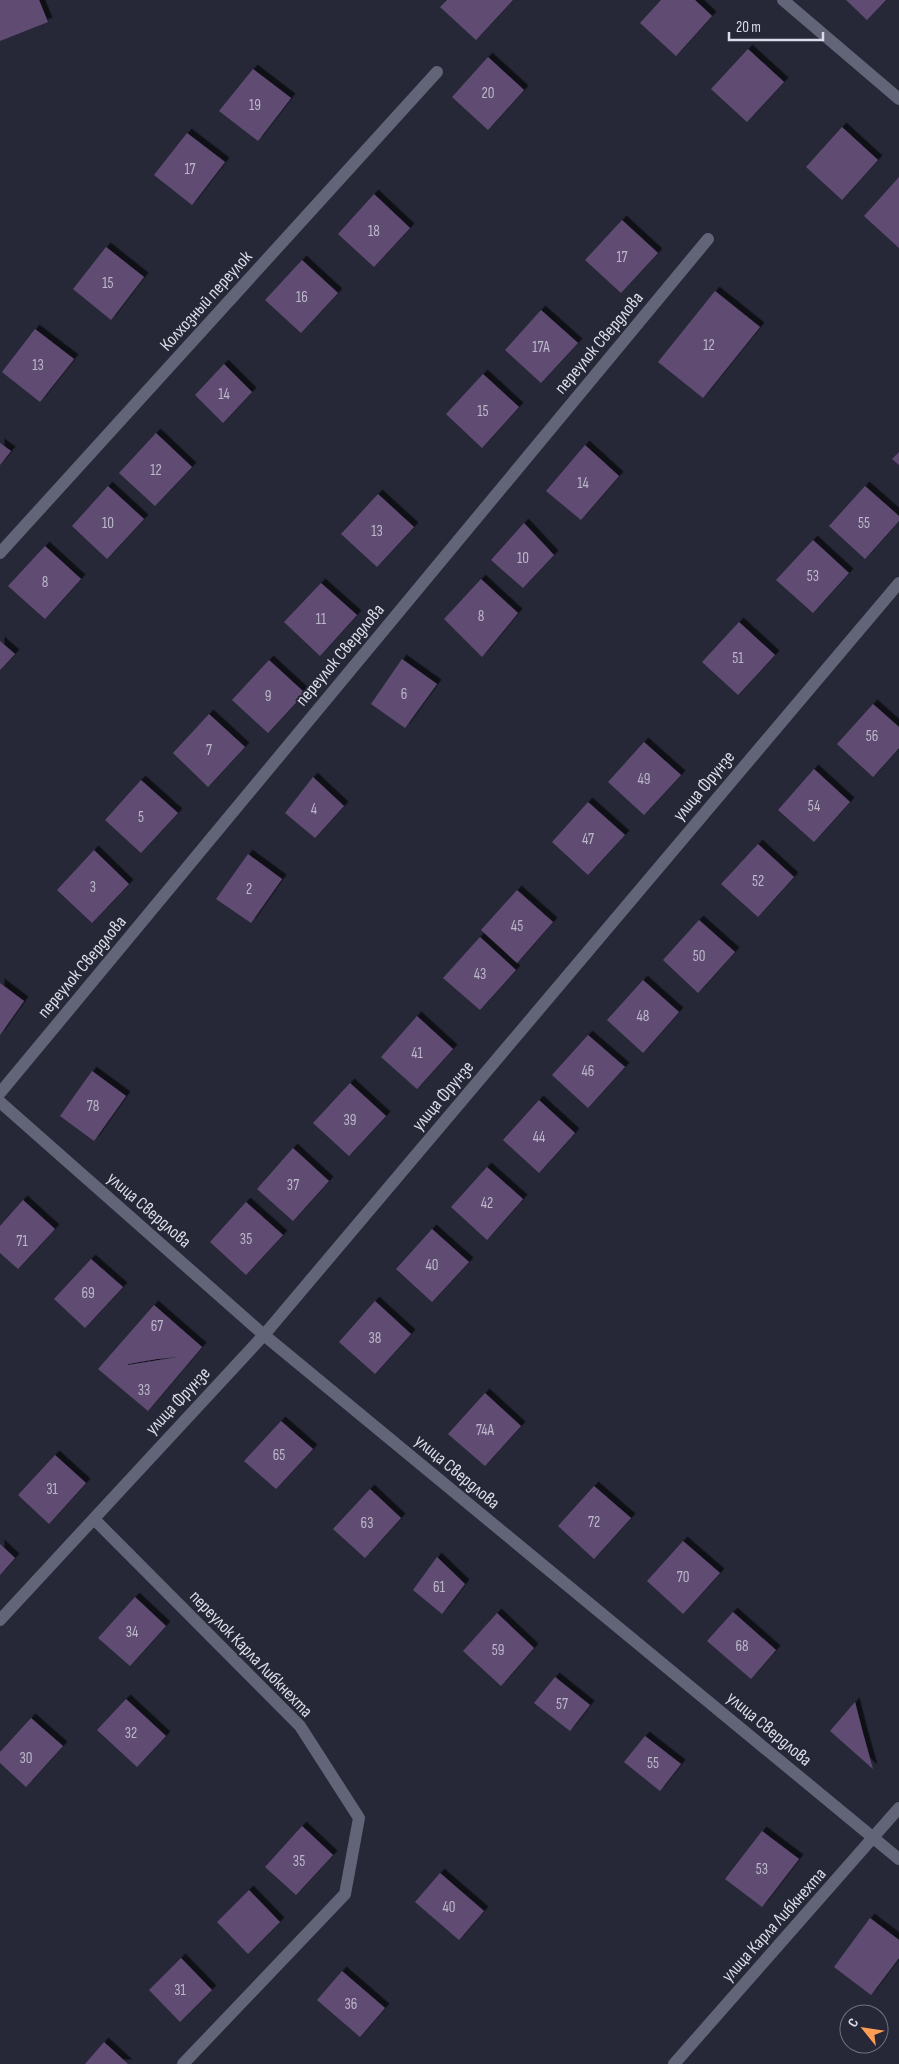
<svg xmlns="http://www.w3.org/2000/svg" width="899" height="2064" viewBox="0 0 899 2064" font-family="'Sofia Sans Condensed',sans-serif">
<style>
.building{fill:#604c73;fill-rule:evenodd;filter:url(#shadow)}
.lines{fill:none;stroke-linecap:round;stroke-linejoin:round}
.minor{stroke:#626477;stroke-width:12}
.labels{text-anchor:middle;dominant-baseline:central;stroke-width:4;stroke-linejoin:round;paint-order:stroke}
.number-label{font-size:15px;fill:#bcb8ca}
.street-label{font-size:18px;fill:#dbdce7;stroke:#262838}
</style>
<defs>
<filter id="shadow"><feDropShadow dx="4.5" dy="-4.5" stdDeviation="0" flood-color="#0009"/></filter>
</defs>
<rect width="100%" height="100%" fill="#262838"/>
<path class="building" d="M0,0H39L48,22L0,41Z
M447,0H513L476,40L440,7Z
M661,0H695L712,16L676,56L640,23Z
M846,0H886L867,20Z
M748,49L784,82L747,122L711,89Z
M488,57L524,90L488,130L452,97Z
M253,69L291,98L258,141L219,111Z
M842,127L878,160L842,200L806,167Z
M187,133L225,162L192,205L154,175Z
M899,177V248L864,216Z
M374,194L410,228L374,267L338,234Z
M622,220L658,253L621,293L585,260Z
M106,247L144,277L111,320L73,289Z
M302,260L338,293L301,333L265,300Z
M715,291L760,327L703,398L658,362Z
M541,310L578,343L541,383L505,350Z
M35,329L74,359L40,402L2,372Z
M224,364L252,392L223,423L195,395Z
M483,374L519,407L482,448L446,414Z
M156,433L192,467L155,506L119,473Z
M0,443L11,451L0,465Z
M585,445L619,476L581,520L546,491Z
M899,452V465L892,459Z
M108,486L144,519L107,559L72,526Z
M865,486L899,516V521L865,559L829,526Z
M378,494L414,527L377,567L341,534Z
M524,523L554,555L523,588L491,560Z
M813,540L849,573L813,613L776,580Z
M45,546L81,579L45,619L8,586Z
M481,579L518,613L482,657L444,619Z
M321,583L357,615L320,656L284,622Z
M739,622L775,655L738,695L702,662Z
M0,641L15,654L0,670Z
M402,659L437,684L405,728L371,704Z
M269,660L305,693L268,733L232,700Z
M873,704L899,727V748L873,777L837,744Z
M209,714L245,747L208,787L173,753Z
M644,742L681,775L644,815L608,782Z
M814,769L850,802L814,842L778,810Z
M313,777L344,806L315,838L285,813Z
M141,780L178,813L141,853L105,820Z
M588,802L625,835L588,875L552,842Z
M758,844L794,877L758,917L721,884Z
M94,850L129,884L92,923L57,890Z
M248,854L282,879L251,923L216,899Z
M517,890L553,922L517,963L481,930Z
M699,920L735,952L698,993L663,960Z
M480,937L516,970L480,1010L443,978Z
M643,980L679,1012L643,1053L607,1020Z
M0,983L24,1001L0,1035Z
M417,1016L453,1049L417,1089L381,1057Z
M588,1035L625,1067L588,1108L552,1075Z
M92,1071L126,1096L94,1141L60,1116Z
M350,1083L386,1116L349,1156L313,1123Z
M539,1100L575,1133L539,1173L503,1140Z
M293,1148L329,1181L293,1221L257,1189Z
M487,1167L523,1199L487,1240L451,1207Z
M23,1200L55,1229L18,1269L0,1253V1226Z
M246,1202L283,1235L246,1275L210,1242Z
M432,1229L469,1262L432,1302L396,1269Z
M91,1259L123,1287L85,1328L54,1299Z
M375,1301L411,1334L375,1374L339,1342Z
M154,1305L202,1347L148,1411L98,1369ZM178,1357L128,1365V1364L157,1359Z
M485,1393L521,1426L485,1466L448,1434Z
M281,1421L313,1449L276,1489L244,1461Z
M55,1455L86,1483L49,1524L18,1495Z
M594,1486L631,1518L594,1559L558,1526Z
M370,1489L401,1518L365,1558L333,1529Z
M683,1541L720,1573L683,1614L647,1581Z
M0,1544L15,1558L0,1575Z
M437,1557L465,1584L442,1614L413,1590Z
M135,1597L166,1626L130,1666L98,1638Z
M733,1612L776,1650L751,1679L707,1641Z
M497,1613L534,1648L501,1686L463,1651Z
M555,1677L590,1705L570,1731L534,1703Z
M126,1699L166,1736L137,1767L97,1730Z
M855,1702L863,1733L873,1769L830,1731Z
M31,1718L63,1746L26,1787L0,1763V1752Z
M645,1736L681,1764L660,1791L624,1762Z
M302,1826L333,1855L296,1895L265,1867Z
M762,1831L799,1859L762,1907L725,1879Z
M440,1873L484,1911L459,1940L415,1902Z
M249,1890L280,1922L248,1954L217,1922Z
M870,1918L899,1940V1958L871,1995L834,1967Z
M181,1958L212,1990L180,2022L149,1990Z
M342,1971L385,2008L360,2037L317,2000Z
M104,2042L128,2064H85Z"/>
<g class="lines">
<path class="minor" d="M783,0L899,99
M0,553L437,72
M0,1093L708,239
M0,1102L264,1335L899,1859
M94,1519L300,1726L359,1818L345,1894L183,2064
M0,1620L264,1335L899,583
M674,2064L899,1808"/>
</g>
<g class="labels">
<g class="number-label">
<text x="488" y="93">20</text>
<text x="255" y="105">19</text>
<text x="190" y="169">17</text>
<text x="374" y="231">18</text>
<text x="622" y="257">17</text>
<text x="108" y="283">15</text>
<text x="302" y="297">16</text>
<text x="709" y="345">12</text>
<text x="541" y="347">17А</text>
<text x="38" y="365">13</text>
<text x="224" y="394">14</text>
<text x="483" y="411">15</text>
<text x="156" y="470">12</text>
<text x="583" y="483">14</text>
<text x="108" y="523">10</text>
<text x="864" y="523">55</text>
<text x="377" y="531">13</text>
<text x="523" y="558">10</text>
<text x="813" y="576">53</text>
<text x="45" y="582">8</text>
<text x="481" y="616">8</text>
<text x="321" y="619">11</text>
<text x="738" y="658">51</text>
<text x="404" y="694">6</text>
<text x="268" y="696">9</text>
<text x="872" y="736">56</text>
<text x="209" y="750">7</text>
<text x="644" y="779">49</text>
<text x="814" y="806">54</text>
<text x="314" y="809">4</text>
<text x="141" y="817">5</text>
<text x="588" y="839">47</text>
<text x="758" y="881">52</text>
<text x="93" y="887">3</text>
<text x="249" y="889">2</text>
<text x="517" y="926">45</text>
<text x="699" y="956">50</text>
<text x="480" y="974">43</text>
<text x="643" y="1016">48</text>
<text x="417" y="1053">41</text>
<text x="588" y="1071">46</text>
<text x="93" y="1106">78</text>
<text x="350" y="1120">39</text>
<text x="539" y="1137">44</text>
<text x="293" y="1185">37</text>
<text x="487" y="1203">42</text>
<text x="246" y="1239">35</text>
<text x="22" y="1241">71</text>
<text x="432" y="1265">40</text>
<text x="88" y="1293">69</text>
<text x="157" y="1326">67</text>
<text x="375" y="1338">38</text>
<text x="144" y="1390">33</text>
<text x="485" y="1430">74А</text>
<text x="279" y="1455">65</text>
<text x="52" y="1489">31</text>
<text x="594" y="1522">72</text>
<text x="367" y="1523">63</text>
<text x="683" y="1577">70</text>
<text x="439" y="1587">61</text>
<text x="132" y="1632">34</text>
<text x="742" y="1646">68</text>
<text x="498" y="1650">59</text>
<text x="562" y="1704">57</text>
<text x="131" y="1733">32</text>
<text x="26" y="1758">30</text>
<text x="653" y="1763">55</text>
<text x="299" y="1861">35</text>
<text x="762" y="1869">53</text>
<text x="449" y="1907">40</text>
<text x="180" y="1990">31</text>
<text x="351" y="2004">36</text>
</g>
<g class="street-label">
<text transform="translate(206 301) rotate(-48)">Колхозный переулок</text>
<text transform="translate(599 343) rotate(-50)">переулок Свердлова</text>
<text transform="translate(340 655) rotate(-50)">переулок Свердлова</text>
<text transform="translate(704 786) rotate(-50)">улица Фрунзе</text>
<text transform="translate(82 967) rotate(-50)">переулок Свердлова</text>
<text transform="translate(443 1096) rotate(-50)">улица Фрунзе</text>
<text transform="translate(149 1210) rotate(41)">улица Свердлова</text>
<text transform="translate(178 1401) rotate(-47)">улица Фрунзе</text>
<text transform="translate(457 1472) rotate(40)">улица Свердлова</text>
<text transform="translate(251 1654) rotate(46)">переулок Карла Либкнехта</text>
<text transform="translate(769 1729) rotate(40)">улица Свердлова</text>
<text transform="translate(774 1925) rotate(-48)">улица Карла Либкнехта</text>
</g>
</g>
<g transform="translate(864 2029) rotate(300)"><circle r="24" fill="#262838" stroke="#6e707e"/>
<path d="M0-4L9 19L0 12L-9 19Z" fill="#fd9d54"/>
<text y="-8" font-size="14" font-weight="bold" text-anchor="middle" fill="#dbdce7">С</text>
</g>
<path d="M729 32v8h94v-8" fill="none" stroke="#dbdce7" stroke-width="2.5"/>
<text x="736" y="32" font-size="15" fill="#dbdce7" stroke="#262838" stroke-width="4" paint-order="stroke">20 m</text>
</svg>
